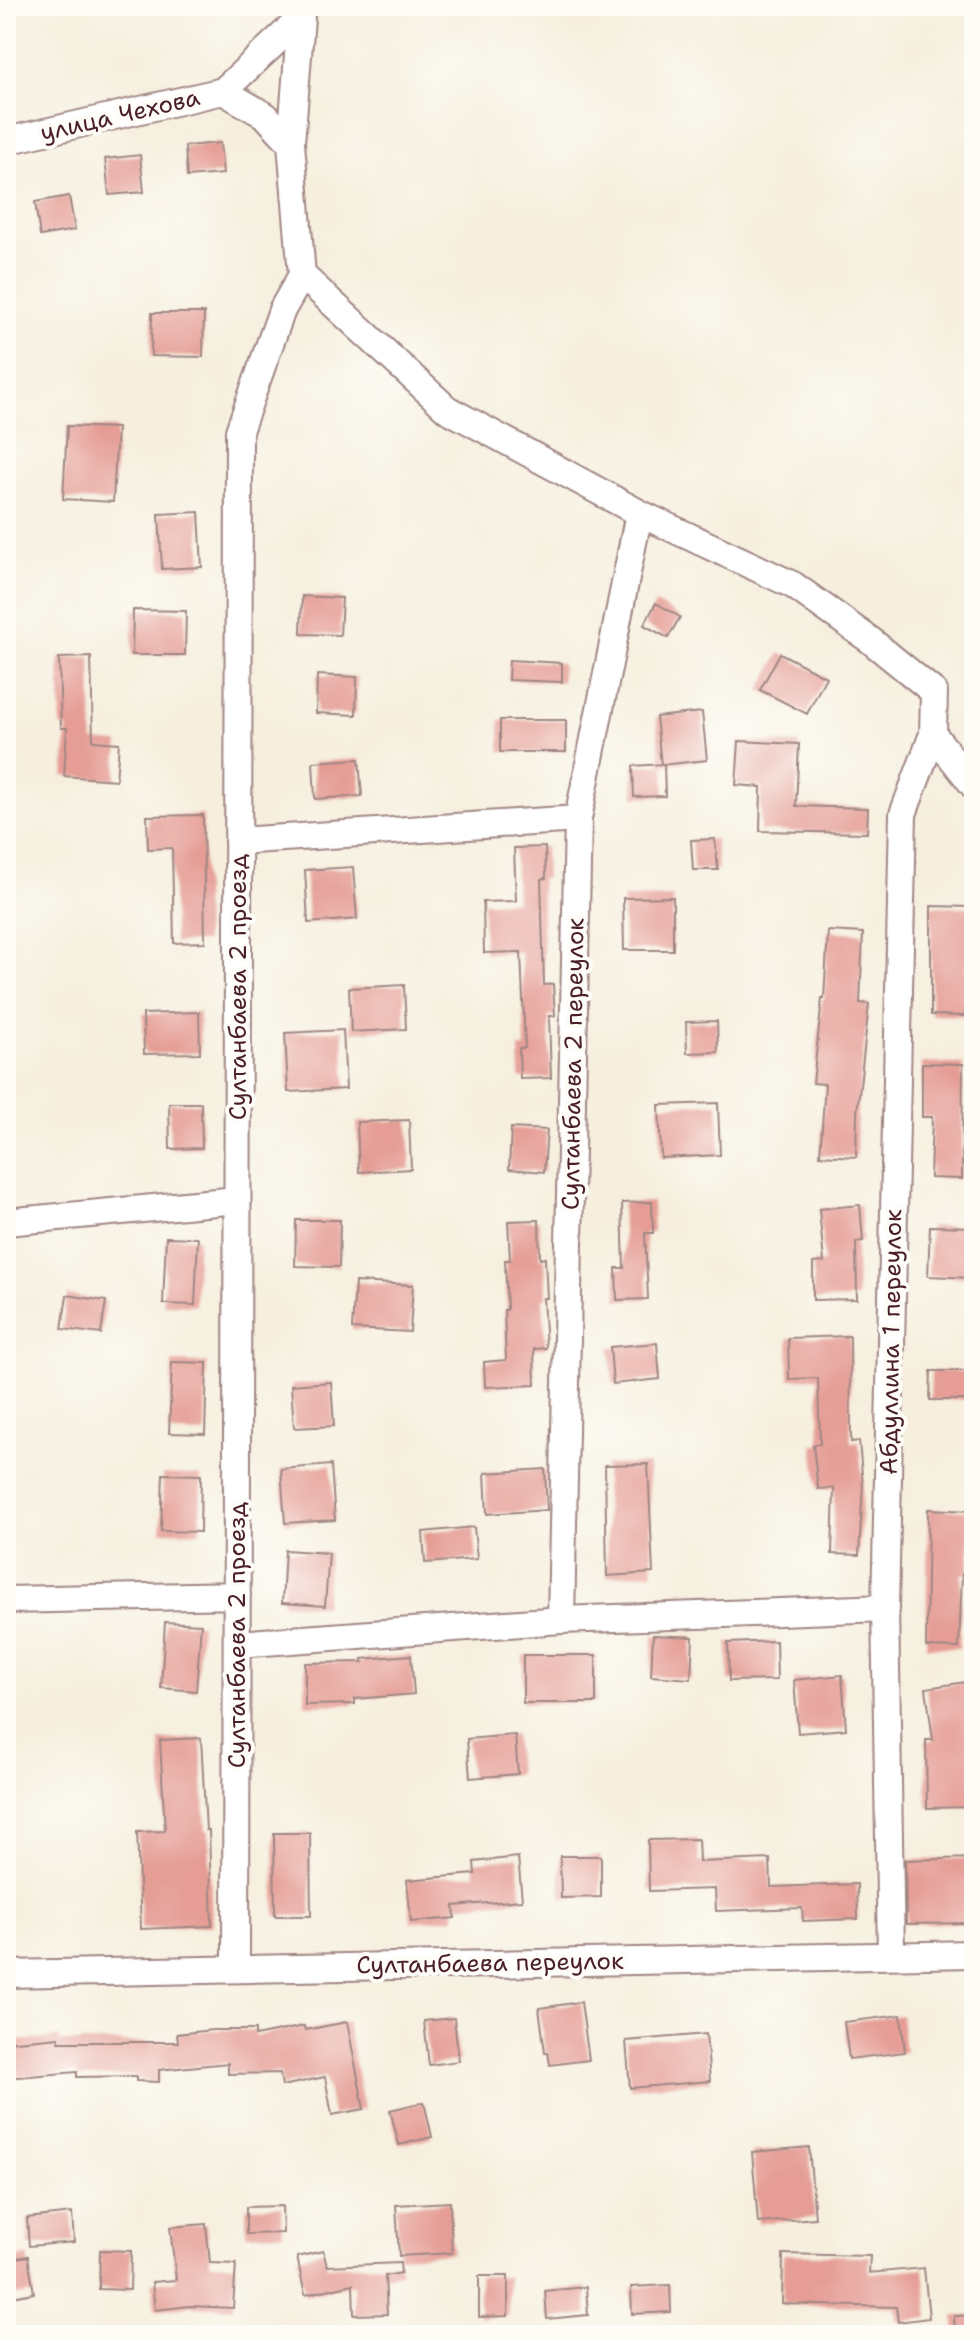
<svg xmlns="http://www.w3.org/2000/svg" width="980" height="2341" viewBox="0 0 980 2341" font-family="'Shantell Sans',sans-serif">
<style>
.building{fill:#e59d95}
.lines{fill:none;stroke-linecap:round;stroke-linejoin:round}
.street-casing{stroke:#a08784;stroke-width:30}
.street{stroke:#fff;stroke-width:26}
.labels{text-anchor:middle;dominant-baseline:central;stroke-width:8;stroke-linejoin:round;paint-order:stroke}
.street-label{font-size:24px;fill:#4a1f2b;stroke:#fdfcf7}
</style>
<rect width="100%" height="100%" fill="#fdfcf7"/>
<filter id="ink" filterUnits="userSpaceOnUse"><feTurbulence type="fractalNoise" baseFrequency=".0125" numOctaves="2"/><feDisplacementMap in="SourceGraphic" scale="16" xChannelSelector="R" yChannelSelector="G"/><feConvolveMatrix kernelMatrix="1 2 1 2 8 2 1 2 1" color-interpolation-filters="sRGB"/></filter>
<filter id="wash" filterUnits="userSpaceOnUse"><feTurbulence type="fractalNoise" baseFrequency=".006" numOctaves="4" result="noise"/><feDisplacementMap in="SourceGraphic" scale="32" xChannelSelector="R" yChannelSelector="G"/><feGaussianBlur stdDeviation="1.8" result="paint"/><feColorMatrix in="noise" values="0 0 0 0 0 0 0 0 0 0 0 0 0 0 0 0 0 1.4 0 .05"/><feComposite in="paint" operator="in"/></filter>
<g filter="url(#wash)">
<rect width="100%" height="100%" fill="#f6efde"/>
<g id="blocks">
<path class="building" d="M220,143L223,174L187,177L185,146Z
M140,155L144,192L109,195L105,159Z
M69,196L75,230L40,236L35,202Z
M152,313H204L203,357L151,356Z
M67,426L117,428L113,502L63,499Z
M199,512L202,567L162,569L159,514Z
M302,596L342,598L340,635L301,634Z
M656,603L680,617L668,638L644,625Z
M133,610L186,611L185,655H132Z
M780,653L826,677L807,714L760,690Z
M91,657L93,741L119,743L116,780L64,776L67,728H61L59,658Z
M509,660L562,663V682L508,680Z
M317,675L357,677L356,715L316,713Z
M702,712L707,760L661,765L656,717Z
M500,720H566V752H500Z
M739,741L799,744L796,806L868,808L867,833L760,831L761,787L736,785Z
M359,759L362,796L315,799L313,762Z
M664,764L665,796L634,797L633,766Z
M203,815L205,942L174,943L172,848L148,849L147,816Z
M715,839L718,870H693L691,840Z
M545,847L546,878L541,879L544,985L553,984L555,1016H549L551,1078L520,1079L519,1048H525L521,952L484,953L483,902L516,901L514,848Z
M353,867L357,919L308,923L305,870Z
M673,897V950H624L623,898Z
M931,906L971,907L970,949H967L965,1016L931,1015Z
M828,931L863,933L860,1003L869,1004L857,1113L856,1157L820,1155L825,1084L813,1083L822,999H824Z
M404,985L406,1029L351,1032L349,988Z
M199,1012L200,1053L144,1054L143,1014Z
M717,1021L718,1052L687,1053L686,1022Z
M343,1030L346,1089L288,1092L285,1033Z
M922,1063L963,1064L962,1179L930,1178L932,1117H922Z
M169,1103H201L202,1148L170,1149Z
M718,1103L720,1155L661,1158L659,1105Z
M409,1120L411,1169L359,1172L357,1122Z
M511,1128L547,1130L544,1172L509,1169Z
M652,1202L653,1233H645L648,1299L617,1300L616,1268H624L622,1203Z
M860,1205L863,1241L856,1242L857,1299L813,1300V1263L824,1262L819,1209Z
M296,1220H340L339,1267L295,1266Z
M539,1220L540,1259L545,1258L547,1298H543L546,1348L534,1349L535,1385L485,1387L484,1362L506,1360L504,1310H507L505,1260H510L508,1221Z
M930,1226L974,1227L973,1278L928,1276Z
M166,1237L198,1238L195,1305L163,1304Z
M355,1282L413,1285L410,1332L352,1329Z
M67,1295L106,1301L101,1334L62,1329Z
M850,1336L851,1442L859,1441L863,1485L859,1555L832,1554L834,1488L818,1489L813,1445L820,1444L818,1378L789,1379L788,1338Z
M657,1343L660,1379L613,1384L610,1347Z
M172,1362L207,1363L205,1434L169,1433Z
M931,1371H971V1400H930Z
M331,1382L334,1426L294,1428L291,1385Z
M648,1464L653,1573L607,1576L605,1465Z
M331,1465L335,1520L285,1523L281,1469Z
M545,1469L547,1510L487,1514L485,1473Z
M163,1474L201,1475L200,1532L161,1531Z
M928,1509L971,1511L969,1574H962L959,1648L926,1647Z
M474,1527L477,1559L425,1563L423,1532Z
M285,1550L329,1553L325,1606L282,1603Z
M165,1622L201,1624L196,1691L161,1688Z
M653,1635L693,1637L691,1679L651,1676Z
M776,1641L777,1680L729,1681L728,1643Z
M411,1655L414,1694L355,1699V1704L305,1705V1663L363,1662L362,1659Z
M523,1655H596V1703H523Z
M842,1675L846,1729L798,1733L794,1680Z
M966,1682L974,1741V1807L927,1808L926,1740H933L926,1688Z
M515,1735L518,1774L470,1778L467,1739Z
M201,1738L206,1830H209L212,1926L141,1929L137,1832L165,1831L160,1740Z
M274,1833H310L311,1916H275Z
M698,1839L699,1862L770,1859L771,1887L857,1884L858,1919L803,1921L802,1908L716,1911L715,1889L649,1891L648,1840Z
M560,1856H601V1897L561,1898Z
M518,1857L522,1900L454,1906L455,1918L411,1922L407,1880L475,1874L474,1862Z
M974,1858V1923L906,1924L905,1860Z
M581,2002L589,2060L550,2065L548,2052H545L539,2008Z
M901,2015L905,2052L849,2059L844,2022Z
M454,2018L459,2061L429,2065L424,2021Z
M347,2022L364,2109L332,2115L325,2077L282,2086L280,2073L228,2074V2063L159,2070V2082L136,2081V2076L77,2077V2072L6,2078V2042L59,2037V2042H178L177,2034L212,2030H255V2036L304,2026L305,2030Z
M706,2034L710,2081L630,2088L626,2041Z
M424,2102L432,2137L399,2145L390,2110Z
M809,2147L815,2218L758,2223L752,2152Z
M450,2202L452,2253L399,2256L396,2205Z
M282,2206L283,2233L246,2234V2207Z
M72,2213L74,2242L29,2246L27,2218Z
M206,2224L210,2263L236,2264L233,2308L190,2306L155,2310L152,2282L176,2280L170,2227Z
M100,2250L131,2251L130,2290L99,2289Z
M323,2251L327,2266L400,2263L401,2273L385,2276L387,2314L354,2315L353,2284L305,2295L297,2257Z
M783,2254L870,2256L869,2273L924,2268L929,2318L898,2322L896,2307L782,2304Z
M28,2256L34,2293L6,2298V2260Z
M479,2276H508V2316L479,2317Z
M670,2285L671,2312L632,2314L631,2287Z
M586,2287L588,2315L547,2319L545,2291Z
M974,2315V2335H955L954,2316Z"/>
</g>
</g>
<g filter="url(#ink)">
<use href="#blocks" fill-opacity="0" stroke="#a08784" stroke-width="2"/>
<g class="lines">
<g class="street-casing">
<path id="street" d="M223,91L266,116L291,143
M6,141L223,91L301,18
M302,275L447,409L639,513L793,585L870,640L934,692L933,734L974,786
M238,841L578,819
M6,1222L237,1200
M6,1600L237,1595
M561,1620L578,819L639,513
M237,1644L561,1620L885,1608
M891,1954L885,1608L903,814L933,734
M236,1969L239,431L282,310L302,275L291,143L301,18
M6,1974L974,1954"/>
</g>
<use href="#street" class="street"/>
</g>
</g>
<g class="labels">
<g class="street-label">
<text transform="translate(120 115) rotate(-13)">улица Чехова</text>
<text transform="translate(238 987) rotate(-90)">Султанбаева 2 проезд</text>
<text transform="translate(573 1064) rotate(-89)">Султанбаева 2 переулок</text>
<text transform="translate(891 1342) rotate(-89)">Абдуллина 1 переулок</text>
<text transform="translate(237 1635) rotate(-90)">Султанбаева 2 проезд</text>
<text transform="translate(490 1963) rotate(-1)">Султанбаева переулок</text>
</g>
</g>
<rect width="980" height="2341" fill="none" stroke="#fdfcf7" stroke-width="32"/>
</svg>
